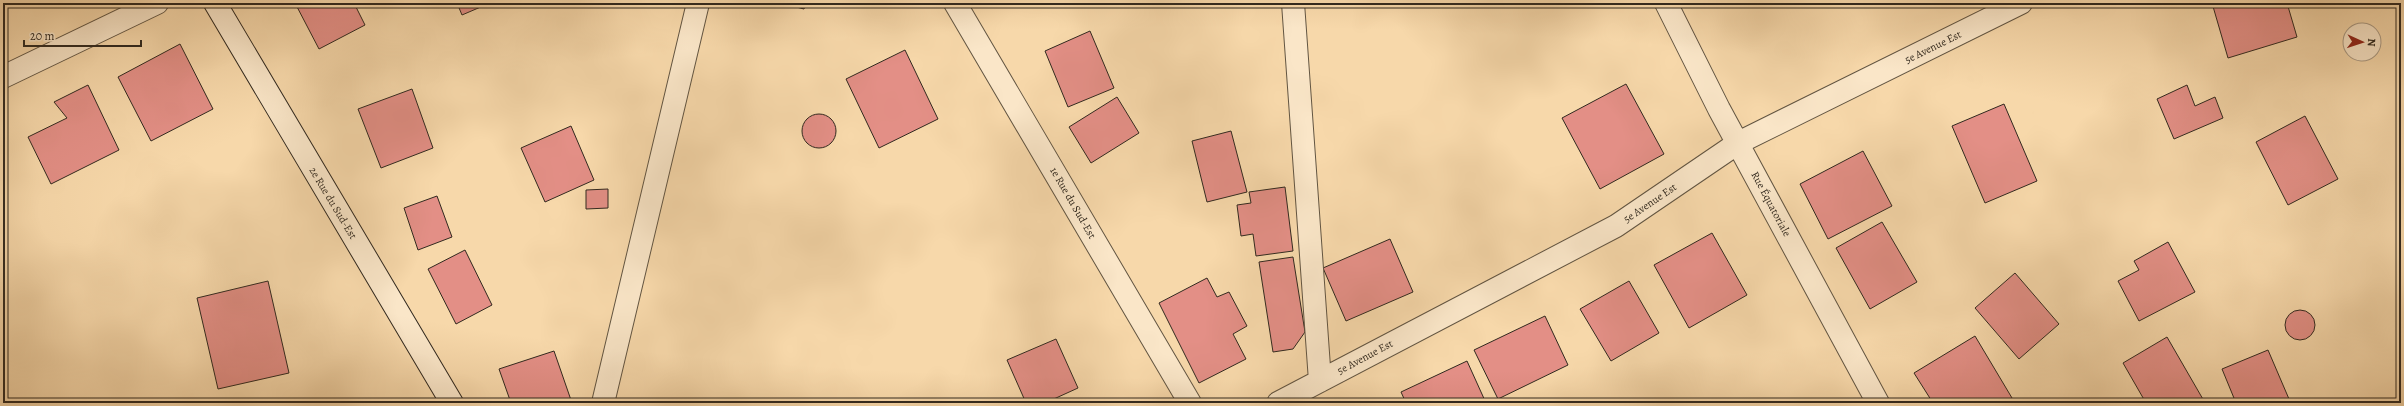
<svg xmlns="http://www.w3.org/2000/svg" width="2404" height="406" viewBox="0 0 2404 406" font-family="Alegreya,serif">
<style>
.building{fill:#e38f86;stroke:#31291f}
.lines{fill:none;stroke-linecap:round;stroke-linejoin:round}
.street-casing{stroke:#625542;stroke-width:24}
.secondary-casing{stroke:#31291f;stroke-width:24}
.street{stroke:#fae6c8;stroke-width:22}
.secondary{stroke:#fae6c8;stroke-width:22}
.labels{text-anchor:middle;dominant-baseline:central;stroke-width:3;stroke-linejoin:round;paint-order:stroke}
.street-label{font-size:11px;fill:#31291f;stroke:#fae6c8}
</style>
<rect width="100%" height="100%" fill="#f7d8aa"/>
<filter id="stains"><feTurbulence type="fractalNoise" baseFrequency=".005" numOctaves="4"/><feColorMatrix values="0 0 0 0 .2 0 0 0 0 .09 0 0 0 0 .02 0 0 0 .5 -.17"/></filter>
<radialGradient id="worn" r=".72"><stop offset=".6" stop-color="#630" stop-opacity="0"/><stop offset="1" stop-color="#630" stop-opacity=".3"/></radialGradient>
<path class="building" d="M295,3H354L365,25L319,49Z
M457,3H490L462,15Z
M781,3H806L804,9Z
M2212,3H2287L2297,37L2228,58Z
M1090,31L1114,88L1068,107L1045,51Z
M180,44L213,109L151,141L118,77Z
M905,50L938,119L879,148L846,79Z
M1626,84L1664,154L1600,189L1562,118Z
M88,85L119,150L51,184L28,137L67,118L54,102Z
M2187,85L2195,106L2215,97L2223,118L2174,139L2157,99Z
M412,89L433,148L381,168L358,109Z
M1117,97L1139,133L1091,163L1069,127Z
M2004,104L2037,181L1985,203L1952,126Z
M802 131a17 17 0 1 1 34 0a17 17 0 1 1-34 0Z
M2305,116L2338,179L2288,205L2256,142Z
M571,126L594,180L545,202L521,148Z
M1231,131L1247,192L1207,202L1192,141Z
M1863,151L1892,206L1828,239L1800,184Z
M1285,187L1293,251L1256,256L1253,234L1241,236L1237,205L1251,203L1249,192Z
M608,189V208L586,209V190Z
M437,196L452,237L418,250L404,208Z
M1882,222L1917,282L1870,309L1836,248Z
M1712,233L1747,295L1689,328L1654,265Z
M1390,239L1413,292L1346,321L1323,268Z
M2168,242L2195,292L2139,321L2118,281L2139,270L2134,261Z
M465,250L492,305L456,324L428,269Z
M1293,257L1305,332L1293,349L1273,352L1259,262Z
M2015,273L2059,324L2019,359L1975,308Z
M1207,278L1217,297L1229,292L1247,326L1233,334L1246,359L1199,383L1159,303Z
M268,281L289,373L218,389L197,298Z
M1629,281L1659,333L1611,361L1580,309Z
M2285 325a15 15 0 1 1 30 0a15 15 0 1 1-30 0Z
M1545,316L1568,365L1498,399L1474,350Z
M1975,336L2015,403H1933L1914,373Z
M2167,337L2204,401L2202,403H2146L2123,363Z
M1056,339L1078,388L1045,403H1026L1007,360Z
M2268,350L2289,399L2280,403H2236L2222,369Z
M554,351L572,403H511L499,369Z
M1467,361L1486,403H1406L1401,392Z"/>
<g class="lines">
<g class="street-casing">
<path id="street" d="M955,3L1190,403
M1293,3L1320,381
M1666,3L1719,109L1878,403
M3,77L157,3
M603,403L698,3
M1278,403L1616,226L1738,143L2021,3"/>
</g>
<g class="secondary-casing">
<path id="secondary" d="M215,3L452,403"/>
</g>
<use href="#street" class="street"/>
<use href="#secondary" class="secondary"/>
</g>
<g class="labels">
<g class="street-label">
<text transform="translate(1933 47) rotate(-26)">5e Avenue Est</text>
<text transform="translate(333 203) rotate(59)">2e Rue du Sud-Est</text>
<text transform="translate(1073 203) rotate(60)">1e Rue du Sud-Est</text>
<text transform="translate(1650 203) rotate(-34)">5e Avenue Est</text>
<text transform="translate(1771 204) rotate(62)">Rue Équatoriale</text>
<text transform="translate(1365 357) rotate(-28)">5e Avenue Est</text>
</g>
</g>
<rect width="2404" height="406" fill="none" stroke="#f7d8aa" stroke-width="16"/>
<rect x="4" y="4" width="2396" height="398" fill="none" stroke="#31291f" stroke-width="2"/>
<rect x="8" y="8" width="2388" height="390" fill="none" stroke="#31291f"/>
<g transform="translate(2362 42) rotate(93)"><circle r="19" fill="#fae6c8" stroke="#aa9a84"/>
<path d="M0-3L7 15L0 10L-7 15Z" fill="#8f2418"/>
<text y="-6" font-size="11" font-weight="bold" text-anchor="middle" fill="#31291f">N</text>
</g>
<path d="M24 40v6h117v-6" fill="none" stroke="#31291f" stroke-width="2"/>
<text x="30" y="40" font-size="12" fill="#31291f" stroke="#fae6c8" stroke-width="3" paint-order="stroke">20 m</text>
<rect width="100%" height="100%" filter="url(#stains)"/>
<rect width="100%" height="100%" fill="url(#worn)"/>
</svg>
